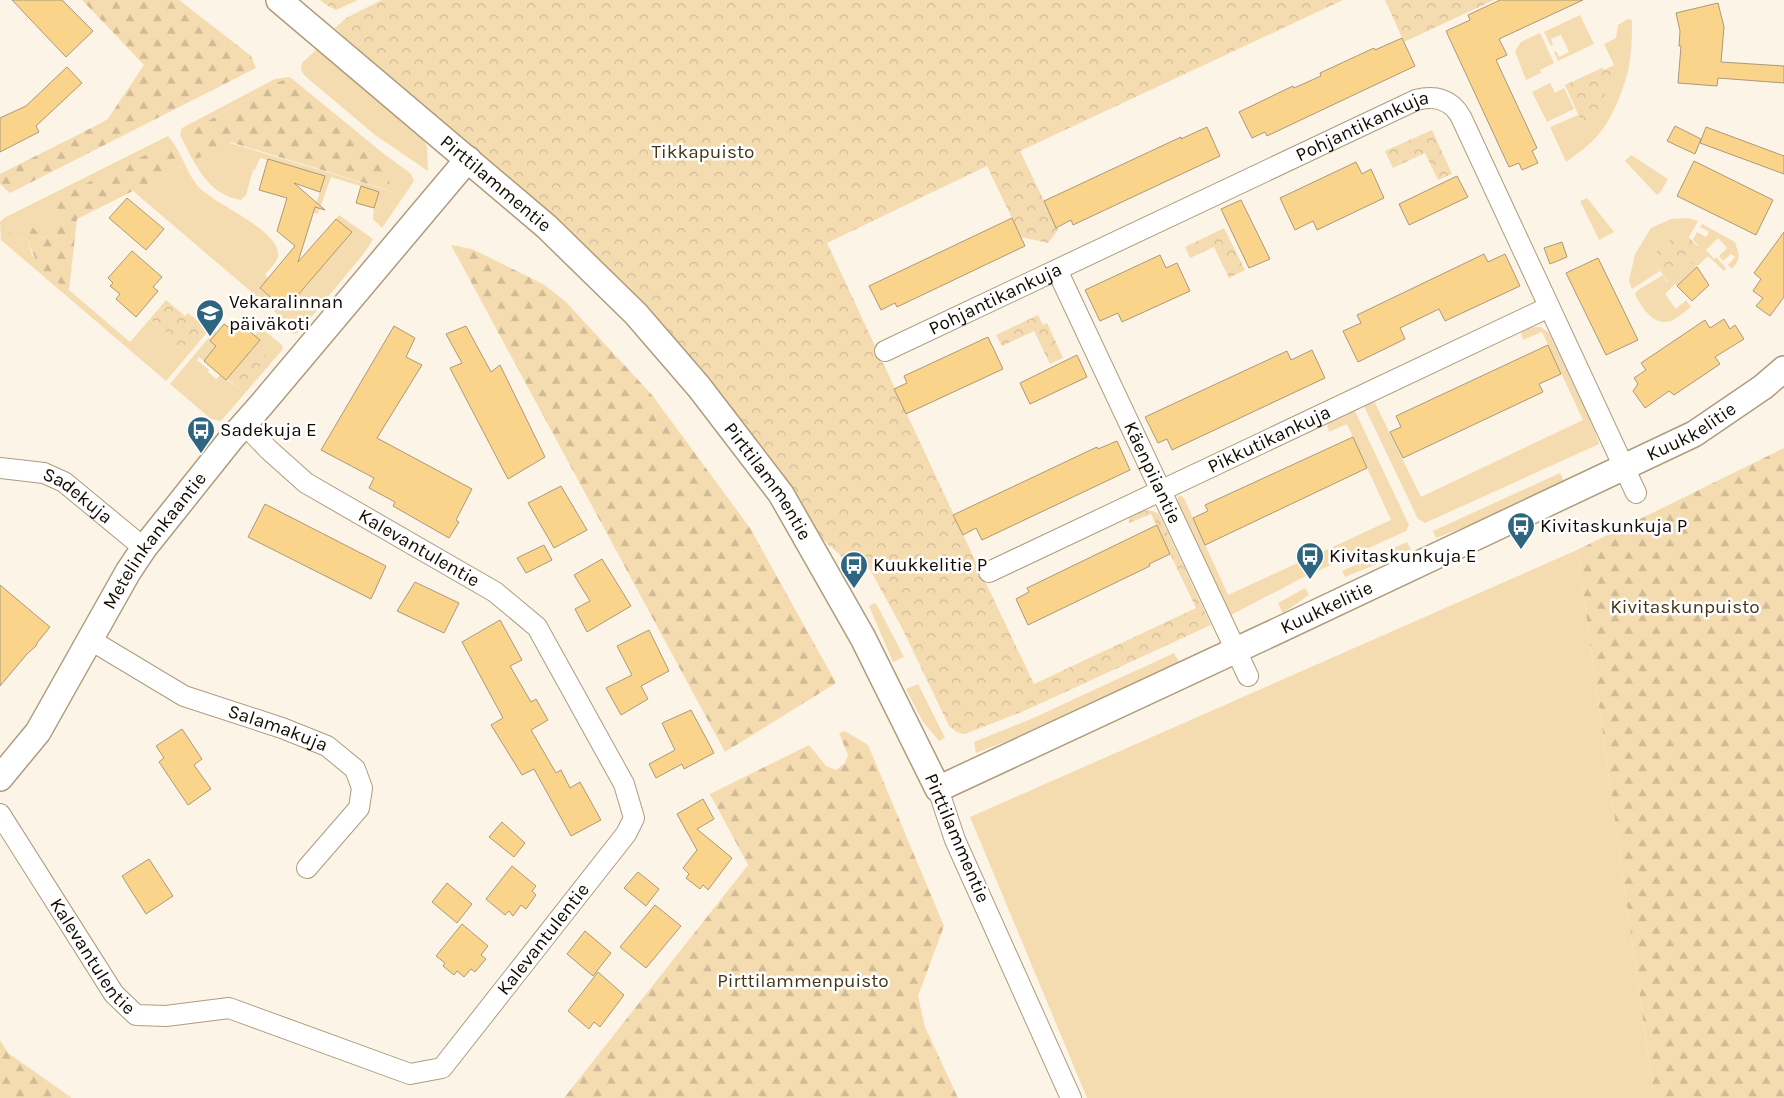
<svg xmlns="http://www.w3.org/2000/svg" width="1784" height="1098" viewBox="0 0 1784 1098" font-family="Karla,sans-serif">
<style>
.grass{fill:#f5dcb0;fill-rule:evenodd}
.forest{fill:url(#forest-firs)}
.park{fill:url(#park-crowns)}
.building{fill:#fbd48c;stroke:#ab9979}
.lines{fill:none;stroke-linecap:round;stroke-linejoin:round}
.minor-casing{stroke:#ae9c7d;stroke-width:22}
.tertiary-casing{stroke:#ae9c7d;stroke-width:28}
.minor{stroke:#fff;stroke-width:20}
.tertiary{stroke:#fff;stroke-width:25}
.labels{text-anchor:middle;dominant-baseline:central;stroke-width:5;stroke-linejoin:round;paint-order:stroke}
.street-label{font-size:19px;fill:#110b02;stroke:#fff}
.park-label{font-size:19px;fill:#463616;stroke:#fff}
.poi-label{font-size:19px;fill:#110b02;stroke:#fff;text-anchor:start}
</style>
<defs>
<pattern id="forest-firs" width="22" height="20" patternUnits="userSpaceOnUse" patternTransform="scale(1.25)"><rect width="22" height="20" fill="#f5dcb0"/><path d="M5 1l3.5 6h-7zM16 11l3.5 6h-7z" fill="#d1bb96"/></pattern>
<pattern id="park-crowns" width="20" height="18" patternUnits="userSpaceOnUse" patternTransform="scale(1.25)"><rect width="20" height="18" fill="#f5dcb0"/><path d="M2 6a3 3 0 1 1 6 0M12 15a3 3 0 1 1 6 0" fill="none" stroke="#d1bb96"/></pattern>
</defs>
<rect width="100%" height="100%" fill="#fcf4e7"/>
<path class="grass" d="M1580,15L1594,44L1558,61L1554,52L1556,51L1559,57L1569,52L1561,35L1551,39L1553,45L1551,46L1544,32Z
M1628,19L1632,20C1632,33 1632,46 1630,59C1628,80 1613,118 1599,134C1590,145 1577,154 1566,162L1550,127L1578,115L1585,129L1600,104L1614,65L1604,44L1616,38L1618,25Z
M1540,33L1554,63L1540,70L1541,73L1526,80L1515,51L1521,42Z
M316,50L372,93L421,135L427,147L428,171L375,135L305,76L301,70L302,63Z
M290,77L384,154L406,170L411,174L414,181L382,228L373,219L374,208L379,192L331,177L318,214L313,213L325,176L260,158L255,170H253L246,195L241,200C207,195 194,162 180,135L182,128L275,79ZM286,79L393,192L190,131L276,83Z
M1550,83L1555,93L1564,88L1574,109L1547,122L1532,92Z
M168,136C181,150 185,170 197,185C212,204 282,230 278,256C277,263 269,269 265,275L269,278L260,289L285,310L351,232L336,219L339,215L373,239L365,252L299,332L293,334L286,328L289,324L133,191L183,166L177,152L51,236L42,238L30,225L9,242L22,238L28,240L32,255L69,290L130,342L150,319L167,334L168,338L188,355L166,381L1,240L0,222L4,218Z
M1631,155L1668,179L1660,193L1657,195L1625,161Z
M1587,198L1614,232L1599,240L1580,201Z
M1688,218L1698,221L1689,237L1682,231L1654,261L1660,271L1632,289L1629,281L1635,254L1651,228L1671,219Z
M1702,224L1735,242C1739,256 1742,257 1732,269L1728,265L1735,257L1731,254L1723,261L1719,256L1727,248L1718,238L1706,250L1714,259L1716,257L1726,268L1724,271L1708,256L1677,286L1675,284L1665,294L1676,309L1686,300L1691,307C1685,311 1678,318 1671,321C1654,327 1641,307 1635,294L1638,290L1663,275L1667,283L1698,245L1693,240L1697,232L1706,237L1709,232L1700,227Z
M1533,327H1541L1549,333L1593,426L1599,444L1425,523L1418,519L1364,406L1374,401L1421,497L1583,420L1542,332L1523,340L1521,335L1522,331Z
M261,328L282,345L283,349L221,421L211,419L170,384L215,330L217,332L210,341L216,346L204,361L199,357L197,360L209,370L208,372L216,379L220,375L240,389L255,346L254,336Z
M1354,409L1409,525L1406,531L1300,579L1231,615L1177,501L1179,495L1184,498L1228,595L1391,520L1347,424L1329,432L1327,426L1328,422Z
M1560,473L1565,483L1496,515L1436,538L1433,531Z
M1407,542L1411,550L1345,577L1342,571Z
M1577,550L1654,1098H1087L970,817Z
M1305,588L1309,595L1283,613L1278,603Z
M875,603L878,607L904,657L893,662L869,606Z
M1174,653L1180,664L1051,724L976,753L974,742L1031,719Z
M918,684L945,738L939,741L923,722L906,689Z"/>
<path class="forest" d="M82,0H179L251,56L256,68L10,193L0,184V174L107,120L144,65Z
M286,79L377,158L394,192L230,142L196,159L187,139L190,131L276,83Z
M166,145L177,152L183,166L77,219L69,290C46,275 36,267 28,240L22,238L9,242L4,239V237L18,227L31,225L42,238L51,236L56,198Z
M451,245L472,249L543,284L565,301L652,395L750,528L836,683L725,752Z
M1784,448V1098H1654L1577,550Z
M845,731L868,745L944,926L918,996L925,1027L958,1098H564L748,865L710,794L809,745L826,766L836,770L845,763L848,755L839,733Z
M0,1040L8,1053L72,1098H0Z"/>
<path class="park" d="M320,0H358L336,10L328,6Z
M382,0H1343L1020,151L1058,230L1048,243L1021,237L987,166L827,243L974,558L1034,684L1196,608L1151,514L1129,523V516C1139,511 1148,507 1159,514L1211,625L1024,711L965,734C958,734 955,731 949,726L902,628L862,555L847,564L840,555L819,536L789,489L386,75L335,28L346,18Z
M1385,0H1494L1404,42Z
M1614,65C1609,88 1599,110 1585,130L1565,85L1602,68L1604,70Z
M1432,130L1452,174L1438,180L1425,153L1393,168L1385,151Z
M1224,228L1245,270L1229,278L1214,247L1190,258L1185,247Z
M1682,230L1702,251L1700,256L1668,283L1654,261V254Z
M166,300L185,316L188,313L209,330L188,355L168,338L167,334L150,319Z
M1038,315L1043,325L1047,323L1063,358L1050,364L1034,331L1002,346L996,335Z
M255,346L268,357L240,389L227,379Z"/>
<path class="building" d="M12,0H62L93,31L66,57Z
M1500,0H1583L1499,39L1507,55L1496,60L1537,148L1532,151L1538,163L1522,170L1519,163L1509,167L1446,31L1470,20L1468,15Z
M1718,3L1724,27L1721,62L1784,66V83L1718,78L1717,86L1678,83L1681,46H1679L1680,31L1676,13Z
M1402,38L1415,66L1267,136L1265,132L1252,138L1239,112L1293,86L1294,88L1321,76L1320,73L1374,48L1375,50Z
M67,67L82,83L36,126L39,132L0,152V118L26,106Z
M1675,126L1701,139L1695,154L1667,141Z
M1207,127L1220,156L1073,225L1071,220L1056,228L1044,201L1181,137V139Z
M1706,127L1784,156V174L1700,143Z
M268,159L325,176L320,192L294,183L325,210L315,207L298,262L336,219L352,232L285,310L260,288L295,246L277,231L287,198L259,190Z
M1694,161L1773,200L1756,235L1677,196Z
M1356,162L1362,174L1371,169L1384,198L1317,230L1313,221L1295,230L1280,198Z
M1457,176L1468,197L1409,225L1399,204Z
M361,186L379,192L374,208L356,203Z
M127,198L164,229L146,250L109,218Z
M1241,200L1270,259L1249,268L1221,209Z
M1012,218L1025,246L897,307L895,303L881,310L869,286Z
M1784,232V297L1770,316L1756,306L1763,298L1753,291L1761,279L1754,273Z
M1562,242L1567,257L1550,264L1544,248Z
M132,251L162,277L153,287L158,291L136,317L116,299L120,294L110,286L113,283L108,278Z
M1484,254L1488,262L1505,254L1520,286L1445,321L1439,309L1400,328L1405,339L1358,362L1343,331L1361,323L1357,315Z
M1160,255L1166,268L1177,263L1190,291L1122,322L1118,313L1100,321L1085,290Z
M1598,258L1638,340L1606,355L1566,273Z
M1697,267L1709,285L1692,301L1677,286Z
M1724,319L1730,329L1735,325L1744,339L1715,357L1720,364L1674,395L1669,391L1645,408L1633,391L1638,384L1634,378L1646,370L1641,363L1705,320L1710,328Z
M237,321L260,340L226,380L204,361L216,346L210,341L224,324L231,329Z
M394,326L415,338L406,357L422,365L377,438L472,489L456,520L459,522L449,538L393,506L395,502L369,488L374,478L321,450Z
M466,326L491,372L500,365L545,457L508,479L450,368L462,363L446,334Z
M988,337L1003,369L906,414L894,389L907,383L904,376Z
M1548,345L1561,374L1539,384L1543,392L1403,458L1390,432L1401,427L1396,416Z
M1312,350L1325,378L1172,450L1167,439L1158,443L1145,417L1287,351L1291,360Z
M1077,355L1087,377L1030,404L1020,383Z
M1353,437L1367,468L1205,545L1193,518L1208,511L1205,505Z
M1117,441L1130,470L982,540L976,528L963,535L953,515L1097,447L1098,449Z
M561,486L587,530L554,548L528,503Z
M265,504L386,566L371,599L248,537Z
M1157,525L1170,554L1149,564L1150,566L1028,625L1016,599L1029,592L1027,588Z
M544,545L552,560L526,573L517,558Z
M602,559L631,606L587,632L575,609L590,601L574,575Z
M415,582L459,603L444,633L397,611Z
M0,585L50,627L37,643L36,646L27,654L0,686Z
M500,620L522,660L510,666L531,702L536,699L548,720L531,730L556,773L561,770L570,788L580,782L601,820L571,836L534,769L522,775L491,725L503,718L462,642Z
M649,630L669,671L641,686L648,699L621,715L606,688L632,675L617,646Z
M691,710L714,753L684,769L682,764L656,778L649,764L675,750L662,723Z
M182,729L202,759L194,765L211,789L188,805L159,762L164,758L156,746Z
M703,799L714,819L697,829L732,858L708,890L703,885L700,889L686,878L689,874L683,868L697,850L677,814Z
M502,822L525,843L514,857L489,837Z
M149,859L173,896L146,914L122,876Z
M512,866L536,886L532,891L536,895L526,909L521,905L513,916L509,911L505,915L486,899Z
M638,872L659,889L646,906L624,888Z
M447,883L472,904L457,923L432,902Z
M655,905L681,926L646,968L620,947Z
M462,924L488,946L481,955L486,959L475,972L471,969L464,977L457,971L454,975L443,966L445,963L436,956Z
M585,931L611,953L593,976L567,954Z
M598,972L624,995L600,1027L594,1022L589,1029L568,1011Z"/>
<g class="lines">
<g class="minor-casing">
<g id="minor">
<path id="s1" d="M1057,270L1248,676"/>
<path id="s2" d="M885,351L1416,100C1435,95 1451,99 1461,117L1636,493"/>
<path id="s3" d="M0,468L44,473L64,482L144,548"/>
<path id="s4" d="M989,572L1549,307"/>
<path id="s5" d="M89,639L184,696L282,728L327,746L355,769L362,788L359,808L307,868"/>
<path d="M938,789L955,840L1071,1098"/>
<path id="s6" d="M0,814L114,994L136,1015L166,1016L229,1008L410,1074L442,1068L626,834L634,818L624,784L537,627L495,592L306,483L269,450L244,424"/>
</g>
</g>
<g class="tertiary-casing">
<g id="tertiary">
<path id="s7" d="M279,0L547,227L636,314L699,387L781,494L863,638L938,789L1275,632L1694,434L1763,387L1784,369"/>
<path id="s8" d="M0,778L38,732L128,572L144,548L231,439L262,404L468,159"/>
</g>
</g>
<use href="#minor" class="minor"/>
<use href="#tertiary" class="tertiary"/>
</g>
<defs>
<g id="school-pin" transform="scale(1.4375)"><path d="M0 17L-7.5 6A9.5 9.5 0 1 1 7.5 6Z" fill="#2e6580" stroke="#fff"/><path d="M0-5L7-2L0 1L-7-2ZM-4 1L0 2.5L4 1V4Q0 6-4 4Z" fill="#fff"/></g>
<g id="bus-pin" transform="scale(1.4375)"><path d="M0 17L-7.5 6A9.5 9.5 0 1 1 7.5 6Z" fill="#2e6580" stroke="#fff"/><path d="M-5-6H5V4H4V6H2V4H-2V6H-4V4H-5ZM-3.5-4V0h7V-4ZM-3.5 1.2v1.5H-2V1.2ZM2 1.2v1.5H3.5V1.2Z" fill="#fff"/></g>
</defs>
<g fill-rule="evenodd">
<use href="#school-pin" x="210" y="313"/>
<use href="#bus-pin" x="201" y="430"/>
<use href="#bus-pin" x="1521" y="526"/>
<use href="#bus-pin" x="1310" y="556"/>
<use href="#bus-pin" x="854" y="565"/>
</g>
<g class="labels">
<g class="street-label">
<text stroke="none"><textPath href="#s2" startOffset="528">Pohjantikankuja</textPath></text>
<text stroke="none"><textPath href="#s7" startOffset="284">Pirttilammentie</textPath></text>
<text stroke="none"><textPath href="#s2" startOffset="122">Pohjantikankuja</textPath></text>
<text stroke="none"><textPath href="#s7" startOffset="1875">Kuukkelitie</textPath></text>
<text stroke="none"><textPath href="#s4" startOffset="310">Pikkutikankuja</textPath></text>
<text stroke="none"><textPath href="#s1" startOffset="224">Käenpiiantie</textPath></text>
<text stroke="none"><textPath href="#s7" startOffset="689">Pirttilammentie</textPath></text>
<text stroke="none"><textPath href="#s3" startOffset="85">Sadekuja</textPath></text>
<text stroke="none"><textPath href="#s8" startOffset="284">Metelinkankaantie</textPath></text>
<text transform="translate(419 548) rotate(30)">Kalevantulentie</text>
<text stroke="none"><textPath href="#s7" startOffset="1470">Kuukkelitie</textPath></text>
<text stroke="none"><textPath href="#s5" startOffset="210">Salamakuja</textPath></text>
<text transform="translate(957 838) rotate(67)">Pirttilammentie</text>
<text stroke="none"><textPath href="#s6" startOffset="726">Kalevantulentie</textPath></text>
<text stroke="none"><textPath href="#s6" startOffset="170">Kalevantulentie</textPath></text>
</g>
<g class="park-label">
<text x="703" y="152">Tikkapuisto</text>
<text x="1685" y="607">Kivitaskunpuisto</text>
<text x="803" y="981">Pirttilammenpuisto</text>
</g>
<g class="poi-label">
<text x="229" y="302">Vekaralinnan<tspan x="229" dy="22">päiväkoti</tspan></text>
<text x="220" y="430">Sadekuja E</text>
<text x="1540" y="526">Kivitaskunkuja P</text>
<text x="1329" y="556">Kivitaskunkuja E</text>
<text x="873" y="565">Kuukkelitie P</text>
</g>
</g>
</svg>
